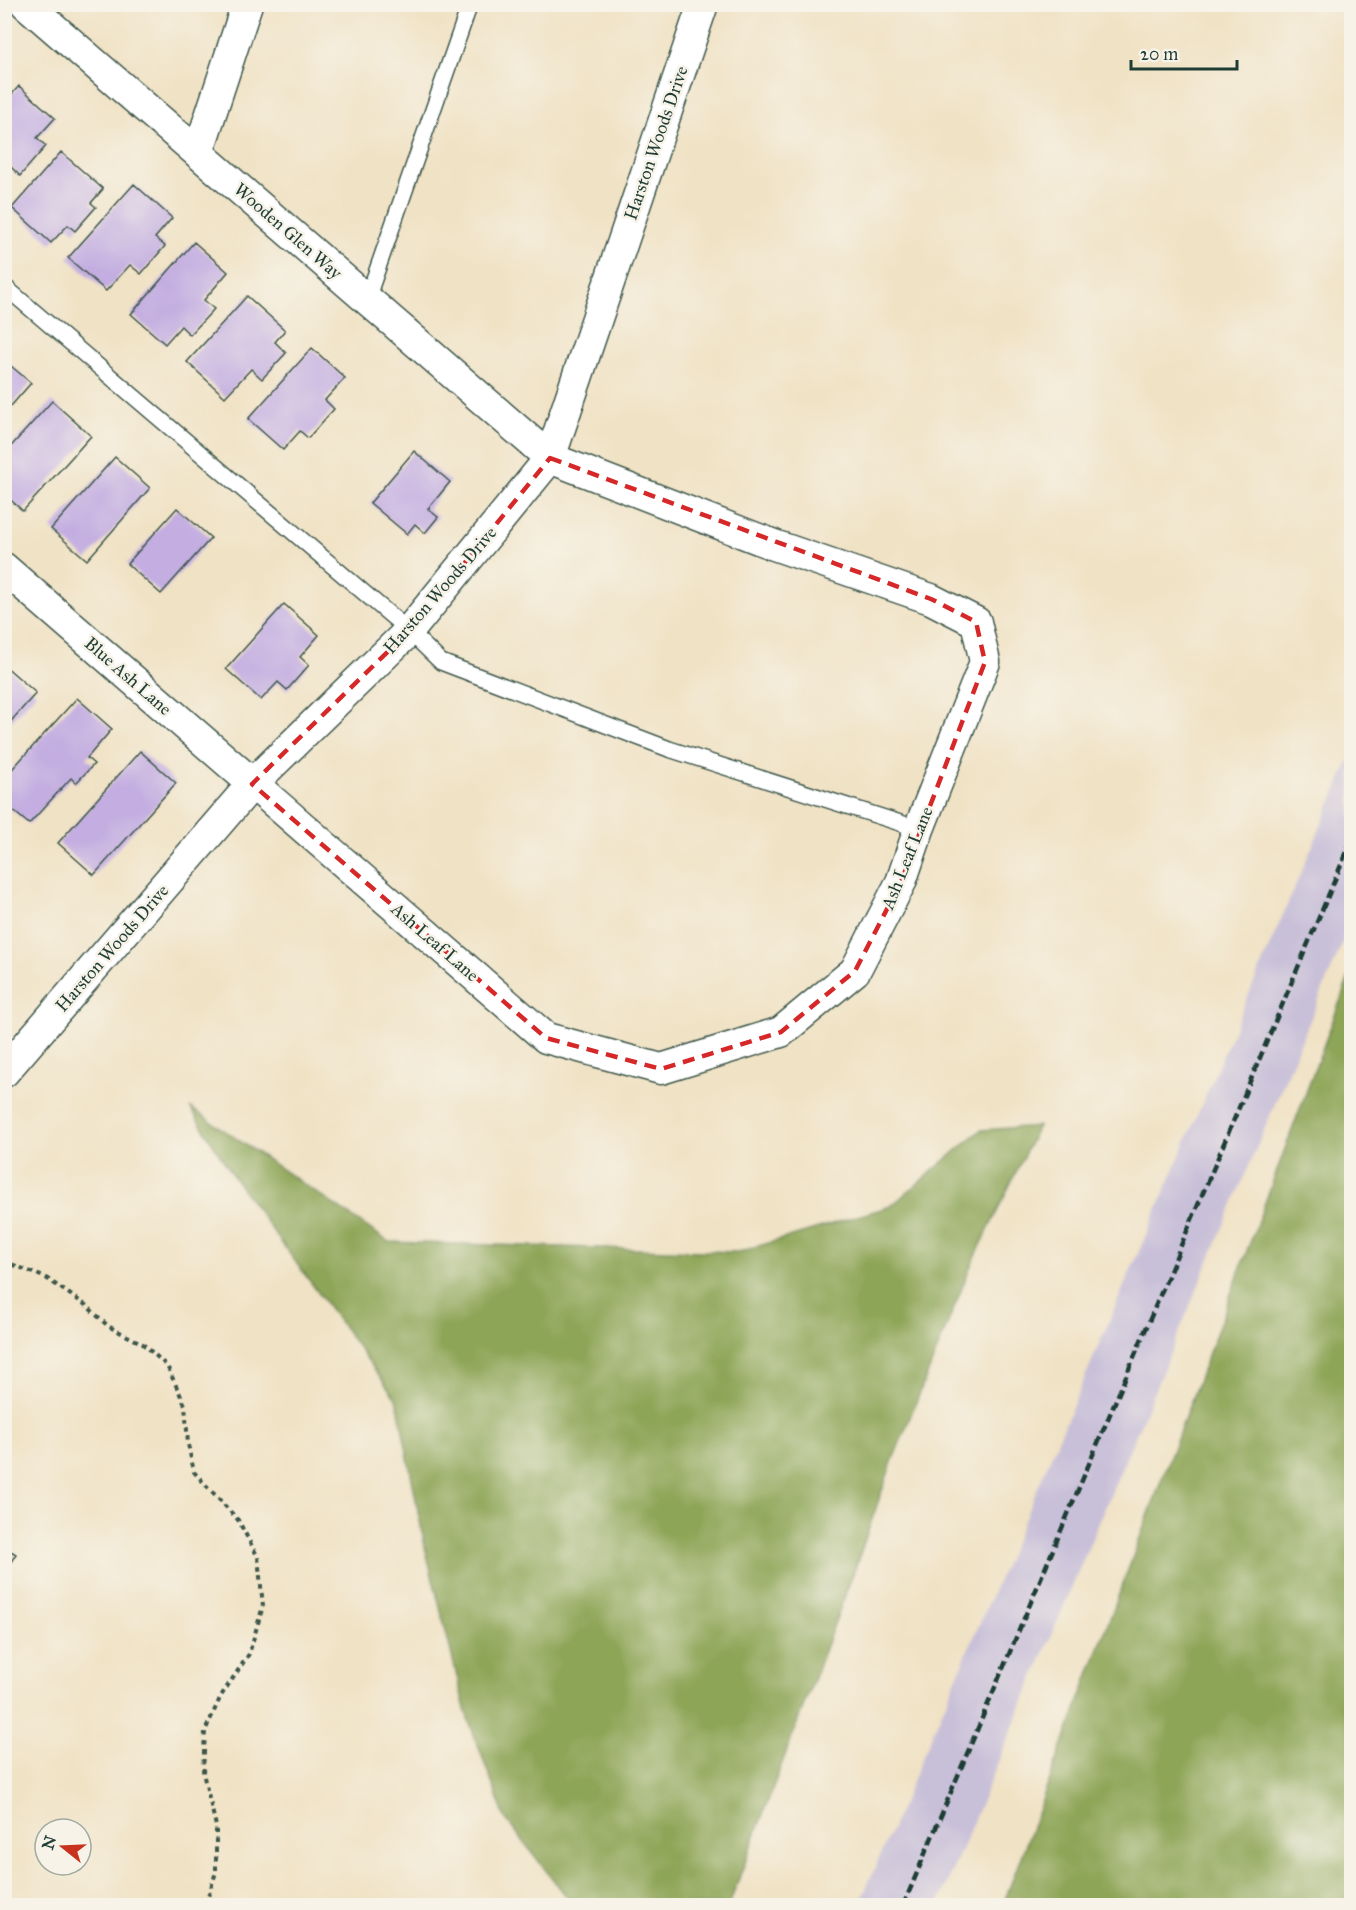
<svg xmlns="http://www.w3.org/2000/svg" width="1356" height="1910" viewBox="0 0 1356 1910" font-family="'IM FELL Great Primer',serif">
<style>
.industrial{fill:#c8bfd8}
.forest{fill:#8da556;stroke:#567145;stroke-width:1.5}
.building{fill:#c3ade1}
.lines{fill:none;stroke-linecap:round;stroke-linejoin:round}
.service-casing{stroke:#3e564a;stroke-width:18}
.minor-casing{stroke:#3e564a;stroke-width:33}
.path{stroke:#3e564a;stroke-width:4;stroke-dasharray:4.5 4.5;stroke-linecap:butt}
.service{stroke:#fff;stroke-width:15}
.minor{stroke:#fff;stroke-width:30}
.rail{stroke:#1f3d34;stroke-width:4.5;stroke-dasharray:9 4.5;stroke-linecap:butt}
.marked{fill:none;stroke:#d62828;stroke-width:4.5;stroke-dasharray:12 8;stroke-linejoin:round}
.labels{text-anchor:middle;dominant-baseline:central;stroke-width:5;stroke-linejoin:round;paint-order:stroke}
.street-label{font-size:18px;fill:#1f3d34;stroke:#f7f3e8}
</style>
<rect width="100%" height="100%" fill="#f7f3e8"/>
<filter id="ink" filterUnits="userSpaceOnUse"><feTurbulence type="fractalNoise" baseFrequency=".0167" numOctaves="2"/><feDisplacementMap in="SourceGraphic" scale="12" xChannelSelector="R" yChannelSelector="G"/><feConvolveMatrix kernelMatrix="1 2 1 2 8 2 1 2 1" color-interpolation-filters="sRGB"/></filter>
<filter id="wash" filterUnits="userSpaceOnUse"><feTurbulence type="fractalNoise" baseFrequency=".008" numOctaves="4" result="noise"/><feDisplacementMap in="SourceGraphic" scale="24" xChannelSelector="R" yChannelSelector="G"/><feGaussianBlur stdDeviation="1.35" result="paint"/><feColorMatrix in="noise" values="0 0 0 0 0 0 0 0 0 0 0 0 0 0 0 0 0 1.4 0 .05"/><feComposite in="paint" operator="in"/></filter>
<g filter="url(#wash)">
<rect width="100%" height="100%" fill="#f0e2c5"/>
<path class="industrial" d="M1351,756V923L938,1905H859Z"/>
<path class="forest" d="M1351,972V1905H1003Z
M190,1107L389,1242L739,1252L891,1206L981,1130L1038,1126L970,1268L892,1462L854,1571L729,1905H573L505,1818L466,1713L425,1547L397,1400L237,1182Z"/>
<g id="blocks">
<path class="building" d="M19,86L55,118L37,138L46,146L20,176L10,166L4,172V103Z
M61,152L103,189L91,203L96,207L75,231L68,225L51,243L12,208Z
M134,184L172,218L155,238L165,246L141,274L130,265L106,291L68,258Z
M194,242L228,272L204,300L214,309L190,335L181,326L165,344L131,314Z
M247,296L285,330L275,342L286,353L262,379L251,369L225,397L187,362Z
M312,348L345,378L325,400L334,409L308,438L300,431L283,450L248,419Z
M4,360L31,383L4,414Z
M52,401L91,436L23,511L4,494V454Z
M414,451L450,482L428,509L438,517L425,533L415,524L407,534L370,503Z
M115,457L150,488L87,560L51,529Z
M177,508L211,538L161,594L127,564Z
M284,604L319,635L300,657L309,665L287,690L278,682L261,700L226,669Z
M4,665L36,693L4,729Z
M77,698L112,729L87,758L94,764L76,783L71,778L29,824L4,803V778Z
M140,751L176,783L94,875L58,843Z
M4,1547L16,1554L4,1573Z"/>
</g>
</g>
<g filter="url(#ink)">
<use href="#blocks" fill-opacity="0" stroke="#3e564a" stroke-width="1.5"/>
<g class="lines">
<g class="service-casing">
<path id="service" d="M4,286L409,631L441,662L669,749L919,829
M367,299L470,4"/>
</g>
<g class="minor-casing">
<path id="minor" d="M198,153L247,4
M4,568L546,1038L661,1069L781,1032L855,971L901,882L919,829L985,662L976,622L931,599L774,545L550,458L26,4
M4,1072L252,784L409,631L550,458L703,4"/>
</g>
<path class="path" d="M4,1261L46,1278L87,1306L108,1326L143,1344L167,1366L185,1405L188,1444L194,1472L238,1520L258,1557L263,1606L249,1654L221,1696L205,1731L203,1773L216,1826V1872L205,1906"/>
<use href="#service" class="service"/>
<use href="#minor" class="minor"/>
<path class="rail" d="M903,1906L1352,839"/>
</g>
</g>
<path class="marked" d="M550,458L931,599L976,622L985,662L901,882L855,971L781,1032L661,1069L546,1038L252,784L409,631Z"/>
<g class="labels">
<g class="street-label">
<text transform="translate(656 143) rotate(-71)">Harston Woods Drive</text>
<text transform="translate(288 231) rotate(41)">Wooden Glen Way</text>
<text transform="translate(440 590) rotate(-49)">Harston Woods Drive</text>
<text transform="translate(128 676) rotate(41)">Blue Ash Lane</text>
<text transform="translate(907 858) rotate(-68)">Ash Leaf Lane</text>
<text transform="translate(435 942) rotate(41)">Ash Leaf Lane</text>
<text transform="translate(112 948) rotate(-49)">Harston Woods Drive</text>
</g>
</g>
<rect width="1356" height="1910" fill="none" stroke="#f7f3e8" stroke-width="24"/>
<g transform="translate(63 1847) rotate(288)"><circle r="28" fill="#f7f3e8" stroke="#a1aaa0" stroke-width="1.5"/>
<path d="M0-4.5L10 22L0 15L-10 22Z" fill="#c8321e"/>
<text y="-9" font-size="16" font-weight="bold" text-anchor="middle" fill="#1f3d34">N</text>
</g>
<path d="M1131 60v9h106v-9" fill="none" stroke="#1f3d34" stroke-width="3"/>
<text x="1140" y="60" font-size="18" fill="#1f3d34" stroke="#f7f3e8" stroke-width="4.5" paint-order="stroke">20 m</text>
</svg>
